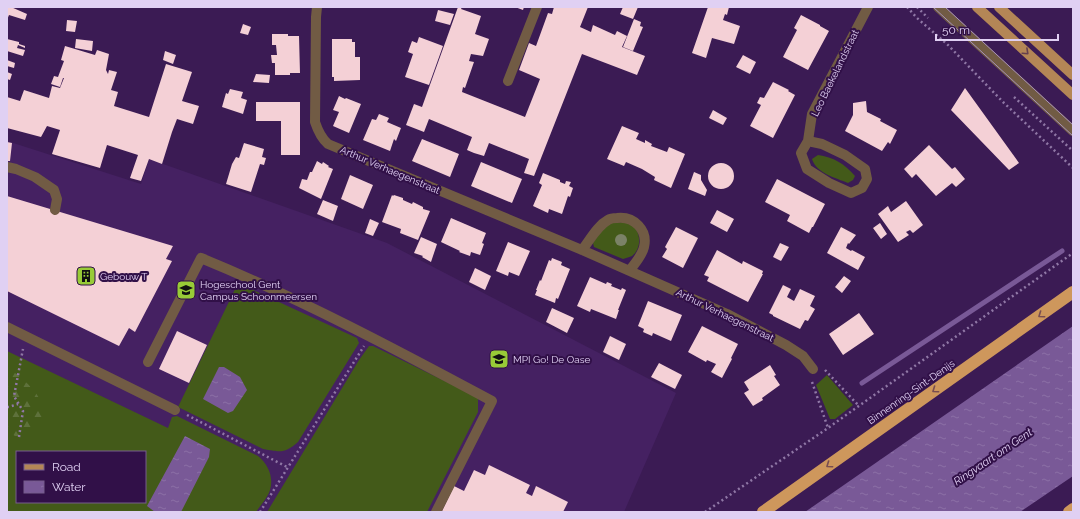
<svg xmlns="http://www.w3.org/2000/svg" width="1080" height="519" viewBox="0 0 1080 519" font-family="Raleway,sans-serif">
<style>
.built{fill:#452162;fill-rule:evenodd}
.grass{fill:#435a19;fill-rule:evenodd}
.forest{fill:url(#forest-firs)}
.water{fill:url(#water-ripples)}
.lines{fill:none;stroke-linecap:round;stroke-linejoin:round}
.stream{stroke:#795997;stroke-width:5}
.building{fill:#f4d0d6}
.path{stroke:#9078a6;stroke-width:2.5;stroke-dasharray:2 3;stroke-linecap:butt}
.minor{stroke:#715b44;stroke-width:10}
.major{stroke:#b48656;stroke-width:10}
.highway{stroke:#ce975c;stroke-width:12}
.tram{stroke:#a690bb;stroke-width:1}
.tree{fill:#7b8267}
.oneway{stroke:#653f4e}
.oneway2{stroke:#784d51}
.labels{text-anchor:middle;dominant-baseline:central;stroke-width:4;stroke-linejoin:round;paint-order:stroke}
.street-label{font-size:10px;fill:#e0d0f3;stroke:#311048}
.poi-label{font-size:10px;fill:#e0d0f3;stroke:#311048;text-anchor:start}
.water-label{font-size:11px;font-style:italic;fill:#e3d2f6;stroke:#311048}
</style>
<defs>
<pattern id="forest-firs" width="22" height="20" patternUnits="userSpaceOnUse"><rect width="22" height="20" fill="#435a19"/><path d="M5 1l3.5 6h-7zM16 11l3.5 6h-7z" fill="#5e713b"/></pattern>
<pattern id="water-ripples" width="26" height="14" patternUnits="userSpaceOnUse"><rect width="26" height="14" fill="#795997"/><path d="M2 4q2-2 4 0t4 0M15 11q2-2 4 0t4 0" fill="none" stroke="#8c70a6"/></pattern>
</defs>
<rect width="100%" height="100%" fill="#3b1b54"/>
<path class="built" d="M7,141L141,184L149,159L387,243L676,393L624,512H7ZM17,452H145V502H17Z"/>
<path class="grass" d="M818,155C833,157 845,164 855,176L853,180L848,183C836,178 816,173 812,159Z
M612,222C617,222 623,222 628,223C641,227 643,248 632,256C630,257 626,258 623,259L594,247L593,243L602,230Z
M238,283L357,338L359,343L298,442C284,454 281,452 263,449L178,407Z
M369,346H373L467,392L478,398V412L427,512H267L359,360Z
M7,351L168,428L172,417L177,416L258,456C268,464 274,477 270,490C268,497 260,506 256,512H7ZM17,452H145V502H17Z
M827,375L853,405L835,419H830L816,385Z"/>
<path class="forest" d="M15,373C30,385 47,399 42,421C41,427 36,432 30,434C26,436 20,436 15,436L7,431V375Z"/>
<path class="water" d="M1073,326V476L1020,512H805Z
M219,367H224L240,377L247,390L233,411L228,413L203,399Z
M185,436L210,449L209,457L181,512H155L147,506Z"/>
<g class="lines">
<path class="stream" d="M862,383L1062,251"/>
</g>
<path class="building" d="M7,7H11L27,14L25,20L9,15L7,20Z
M458,7H462L461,9L481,16L475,34L489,39L483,56L471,54L469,61L474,62L465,88L463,87L462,92L525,117L540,79L519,70L529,43L536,46L548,13L552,14L554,7H588L580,27L591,32L593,25L615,35L617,31L627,36L622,47L645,56L637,75L582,54L534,176L524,173L529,159L489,143L484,156L474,153L467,150L472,137L429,119L424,132L406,125L414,104L422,107Z
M515,7H524L523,10Z
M623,7H638L633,19L620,14Z
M708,7H729L727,15L725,14L723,20L740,26L734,44L712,38L706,58L692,53Z
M438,10L454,14L450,25L435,21Z
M801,15L820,25V26L829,31L808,70L783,57L797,30L794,28Z
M634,19L641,22L640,26L643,27L633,51L623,47Z
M67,20L77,21L75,32L66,31Z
M243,24L251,27L248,35L240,33Z
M272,34H288V36H299L300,73H290V75H275V63H272L271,55H277L276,45H272Z
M419,37L443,46L429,85L405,77L413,54L408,52L412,41L417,43Z
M7,39L19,42V44L25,46V48L18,45L17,48L25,50L23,56L7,51Z
M76,39L93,41L92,51L75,48Z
M332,39H352V42H355V57H360V80L334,81V77H332Z
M65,46L95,55L97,50L109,54L106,70L108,74L109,70L117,72L111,90L118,92L114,106L149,117L166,64L192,72L182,101L199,106L193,124L177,119L172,132L162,164L149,159L141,181L130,178L138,155L107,145L100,168L52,154L60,130L47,126L41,137L7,128V97L20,101L24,90L49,98L52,86L60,88L64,78H63L60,87L51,84L54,76L58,77L64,61L61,60Z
M165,51L176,55L173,64L163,60Z
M743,55L756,62L750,74L736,67Z
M7,60L15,63L14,68L7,66Z
M7,72L12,74L10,80L7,79Z
M256,74L270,75L269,83L253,82Z
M773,82L789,90L788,91L795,95L773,138L750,126L761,105L757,103L760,97L764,98Z
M965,88L1019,163L1009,170L951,110Z
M230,89L243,92L241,98L247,100L243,114L222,107L226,93L228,94Z
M339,96L345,99L346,98L361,104L349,133L333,126L339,112L333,110Z
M866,101L867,112L881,119L880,121L897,130L890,144L888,142L882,151L845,131L853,115V103Z
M256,102H300V155H281V121H256Z
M713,110L727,118L723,125L709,118Z
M379,114L389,118L387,122L401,128L396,141L394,139L390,151L363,140L372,119L376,120Z
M622,126L639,133L636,139L645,143V140L652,144L651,146L667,152L669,147L685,154L671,188L654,180L655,177L642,169L626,162L624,166L607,159Z
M422,139L459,154L450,177L412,161Z
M7,142L12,143L10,161H7Z
M244,143L264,149L262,157L266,158L264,165L260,164L251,192L226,184L232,164L236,157L239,158Z
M929,145L952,169L955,167L965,179L956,187L952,183L936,196L916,174L912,178L904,169Z
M317,161L322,164L323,162L329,166L328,167L333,169L321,199L299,188L302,179L307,180L310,172H312Z
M481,162L522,179L512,203L471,186Z
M708 176a13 13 0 1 1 26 0a13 13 0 1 1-26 0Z
M694,172L701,175V180L707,190L705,196L688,189Z
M543,173L560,180V182L565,184L566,181L571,182L569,186L573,188L570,197L568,196L562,214L549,209L548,213L533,206L542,185L539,183Z
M350,175L373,185L363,209L341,199Z
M777,179L825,204L813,227H812L809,233L787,221L790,215L765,202Z
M392,195L393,196L394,195L403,198V200L412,204L413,202L423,207V209L430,211L418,240L400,233L401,229L382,222Z
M7,196L173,246L166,259L172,261L135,332L129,328L119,346L7,291Z
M323,200L338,206L333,221L317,214Z
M906,201L923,225L913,233L910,230L906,232L909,235L898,242L878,214L888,206L891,212Z
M717,210L734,219L727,232L710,223Z
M451,218L486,233L482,243L484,244L480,255L471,252L470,256L459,252L460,251L441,242Z
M370,219L379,223L373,236L365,233Z
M880,223L887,234L881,239L873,228Z
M676,227L698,238L683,268L662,257L667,249L665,247Z
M841,227L856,235L849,244L848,243L846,248L851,251L852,250L865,257L858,270L827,253Z
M421,237L437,244L431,262L422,257L423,256L414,253Z
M508,242L530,251L519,276L509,272L508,276L496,271Z
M780,243L789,247L781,261L773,257Z
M717,250L742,264L743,261L763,271L762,274H763L748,302L707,281L709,277L704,275Z
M552,258L562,262L561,265L570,269L558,299L556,298L555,303L535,295L537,290H536L540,280L541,281L549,260L551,261Z
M475,268L491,276L485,290L469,282Z
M844,276L851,281L842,293L835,287Z
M590,277L606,284L607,282L612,284L611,286L621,290L622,288L626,290L618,310H619L616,319L591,309L590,312L577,306Z
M783,285L791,289L787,297L794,301L800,289L815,296L810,306L815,309L808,321L805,320L800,329L773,316V315L769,313Z
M648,301L682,315L671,341L653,333L652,336L643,332L644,329L638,326Z
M552,308L574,318L567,333L546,322Z
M859,313L874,334L843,355L829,334Z
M702,326L738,344L731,358L732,359L722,378L711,372L716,364L707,360L706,362L688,352Z
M177,331L207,345L189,383L159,369Z
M610,336L626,344L619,360L603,352Z
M659,363L682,375L675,389L651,377Z
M770,365L776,375L774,376L780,385L762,398L763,400L753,406L744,393L749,390L744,382Z
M489,465L530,485L526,493L532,496L536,486L568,502L563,512H445L442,511L454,486L464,491L474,470L485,475Z"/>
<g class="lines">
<path class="path" d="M907,7L917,18L948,45L1003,102L1073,168
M917,7L928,18
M1014,97L1073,151
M825,370L859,406
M812,382L828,428
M7,407H9L18,404
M187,415L287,467
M19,437L23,411L14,396L23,349
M260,512L364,346
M705,512L828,428L1073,253"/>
<path class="minor" d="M317,7L316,17L315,122C318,131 321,138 328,144L582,250L727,314L786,345L803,356L813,369
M938,7L1073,131
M508,81L537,7
M808,141L822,144L845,155L865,169L867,179L862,188L851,193L829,183L807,169L801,153L808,141L812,114L868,7
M7,167L16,169L35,177L54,190L57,199L55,210
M582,250C590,240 597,226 608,220C611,218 615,218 617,218C634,216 648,230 644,247C642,256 635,263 630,270
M7,327L175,410
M148,362L201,258C301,299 397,350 492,401L436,512"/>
<path class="major" d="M977,7L1073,95
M999,7L1073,75"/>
<path class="highway" d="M763,512L1073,292
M1069,512L1073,509"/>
<path class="tram" d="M933,7L1073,136
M945,7L1073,125"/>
</g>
<circle class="tree" cx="621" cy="240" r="6"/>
<defs><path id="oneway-chevron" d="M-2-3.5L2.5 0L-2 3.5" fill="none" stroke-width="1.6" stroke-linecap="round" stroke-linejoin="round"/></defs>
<use class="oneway" href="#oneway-chevron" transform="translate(1026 52) rotate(43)"/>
<g class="oneway2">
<use href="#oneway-chevron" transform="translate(1041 315) rotate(145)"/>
<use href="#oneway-chevron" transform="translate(935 390) rotate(145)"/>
<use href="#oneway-chevron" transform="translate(829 465) rotate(145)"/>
</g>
<defs>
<g id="building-square" transform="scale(1)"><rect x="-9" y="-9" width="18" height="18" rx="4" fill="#98cb37" stroke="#311048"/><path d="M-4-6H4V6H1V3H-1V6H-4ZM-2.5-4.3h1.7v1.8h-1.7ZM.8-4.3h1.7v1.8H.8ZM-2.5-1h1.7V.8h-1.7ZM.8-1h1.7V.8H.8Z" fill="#111"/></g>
<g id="university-square" transform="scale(1)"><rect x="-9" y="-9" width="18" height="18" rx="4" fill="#98cb37" stroke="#311048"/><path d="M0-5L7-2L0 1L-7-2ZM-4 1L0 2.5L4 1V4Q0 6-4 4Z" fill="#111"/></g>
<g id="school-square" transform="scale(1)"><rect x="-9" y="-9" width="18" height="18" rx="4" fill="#98cb37" stroke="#311048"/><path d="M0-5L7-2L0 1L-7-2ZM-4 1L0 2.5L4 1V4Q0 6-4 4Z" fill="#111"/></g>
</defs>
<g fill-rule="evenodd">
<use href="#building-square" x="86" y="276"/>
<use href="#university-square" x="186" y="290"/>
<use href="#school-square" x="499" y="359"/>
</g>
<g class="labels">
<g class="street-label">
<text transform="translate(835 73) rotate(-64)">Leo Baekelandstraat</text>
<text transform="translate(390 170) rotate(23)">Arthur Verhaegenstraat</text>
<text transform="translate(725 315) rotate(26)">Arthur Verhaegenstraat</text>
<text transform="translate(911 392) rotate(-35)">Binnenring-Sint-Denijs</text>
</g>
<g class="poi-label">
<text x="100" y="276">Gebouw T</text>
<text x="200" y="284">Hogeschool Gent<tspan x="200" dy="12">Campus Schoonmeersen</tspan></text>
<text x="513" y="359">MPI Go! De Oase</text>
</g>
<g class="water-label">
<text transform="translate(993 457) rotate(-34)">Ringvaart om Gent</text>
</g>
</g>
<rect width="1080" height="519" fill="none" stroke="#e0d0f3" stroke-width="16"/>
<rect x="16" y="451" width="130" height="52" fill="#311048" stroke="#775d8c"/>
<rect x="24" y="464" width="20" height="6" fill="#b48656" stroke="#775d8c"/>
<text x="52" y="471" font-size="12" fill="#e0d0f3">Road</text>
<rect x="24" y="481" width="20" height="12" fill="url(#water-ripples)" stroke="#775d8c"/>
<text x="52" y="491" font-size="12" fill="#e0d0f3">Water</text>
<path d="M936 34v6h122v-6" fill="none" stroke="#e0d0f3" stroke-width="2"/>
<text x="942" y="34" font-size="12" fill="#e0d0f3" stroke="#311048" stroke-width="3" paint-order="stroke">50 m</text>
</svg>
